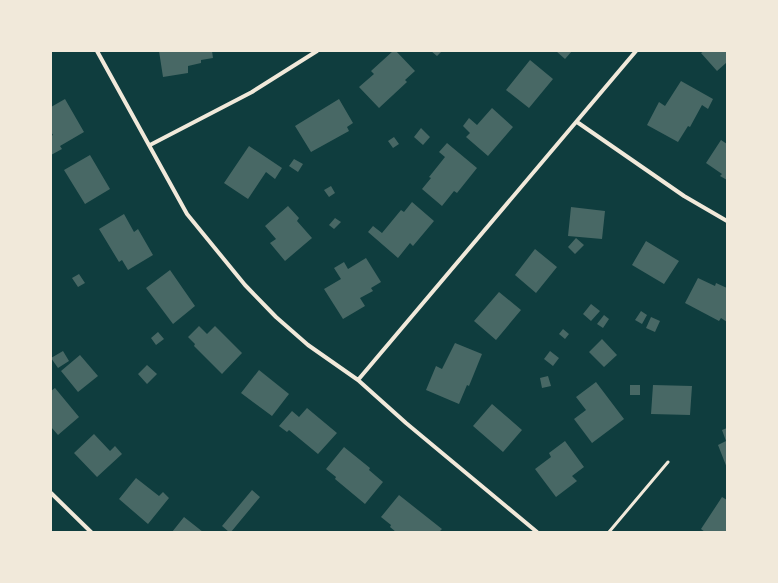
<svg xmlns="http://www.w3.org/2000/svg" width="778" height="583" viewBox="0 0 778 583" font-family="Mulish,sans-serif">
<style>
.building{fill:#486865}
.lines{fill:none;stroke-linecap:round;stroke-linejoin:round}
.service{stroke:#f1e9da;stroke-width:3}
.minor{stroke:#f1e9da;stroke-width:4}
</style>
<rect width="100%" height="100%" fill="#0f3d3e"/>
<path class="building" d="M159,51H212L213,58L201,60V63L188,66V73L163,77Z
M393,51H396L415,71L405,80L407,82L379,108L359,87L374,74L371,71Z
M431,51H442L437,56Z
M556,51H572L565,59Z
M704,51H727V64L726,63L717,71L701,53Z
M530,60L553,79L529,108L506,90Z
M681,81L713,99L708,109L702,105L690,127L688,126L678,142L647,125L659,102L665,106Z
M65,99L84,132L60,146L62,149L51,155V136L53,135L51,132V107Z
M339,99L353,123L347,127L349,131L311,152L295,126Z
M492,108L513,127L488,156L466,137L470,133L463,126L469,118L477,125Z
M421,128L430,137L423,145L414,137Z
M394,137L399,144L393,148L388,141Z
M721,140L727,144V180L720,176L722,174L706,163Z
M447,143L477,168L457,193L454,191L442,206L422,189L431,178L429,177L445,157L439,152Z
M249,146L282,168L275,179L266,172L248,199L224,183Z
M90,155L110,189L85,204L64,170Z
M294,159L303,164L298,172L289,166Z
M331,186L335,193L329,197L324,190Z
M412,202L434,221L413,246L410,243L398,258L368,232L373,226L382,233L401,210L404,212Z
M288,206L299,218L297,221L312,238L285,261L270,243L276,239L265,226Z
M571,207L605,211L602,239L568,236Z
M124,214L134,232L138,229L153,255L128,270L122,260L119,262L99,229Z
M335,218L341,222L334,229L329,225Z
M576,238L584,245L575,254L568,247Z
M646,241L679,261L664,284L632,265Z
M535,249L557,267L536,293L515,275Z
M366,258L381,282L371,288L373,291L360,298L365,306L343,319L324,289L341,279L334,268L344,262L348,269Z
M170,270L195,306L173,324L146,288Z
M79,274L85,283L78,287L72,278Z
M698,278L715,286L716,283L727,288V322L721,318L719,321L685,303Z
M499,292L521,310L496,340L474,321Z
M591,304L600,311L591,321L583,314Z
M641,311L647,315L642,324L635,320Z
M604,315L609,319L603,328L597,324Z
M651,317L660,321L655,332L646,328Z
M199,326L207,334L215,326L242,353L222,374L194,346L195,344L188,337Z
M563,329L569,334L565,339L559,334Z
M158,332L164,339L156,345L151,338Z
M602,339L617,355L604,367L589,352Z
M455,343L482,354L469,386L467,385L459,404L426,390L436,366L442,369Z
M63,351L69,361L58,368L51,358Z
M550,351L559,358L553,366L544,359Z
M80,355L98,376L78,392L61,371Z
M147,365L157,374L147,384L138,374Z
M259,370L289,394L272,416L241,393Z
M548,376L551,386L542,388L540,378Z
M596,382L624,419L592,443L574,419L586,410L576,397Z
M630,385H640V395H630Z
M653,385L692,386L690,415L651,414Z
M55,388L79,417L58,435L51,427V391Z
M492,404L522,430L503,452L473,426Z
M307,408L337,433L318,454L289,430L287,432L279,426L292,411L299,417Z
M727,428V468L718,445L726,441L722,430Z
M94,434L110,451L115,446L122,454L97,477L74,453Z
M565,441L584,467L572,476L577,481L556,497L535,469L551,457L549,453Z
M344,447L370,468L369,470L383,482L365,504L335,479L336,477L326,469Z
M136,478L159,496L163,492L169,498L148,524L119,499Z
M252,490L260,497L231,532H229L222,526Z
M399,495L442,529L439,532H396L390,527L391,525L381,517Z
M722,497L727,500V532H705L701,529Z
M184,517L203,532H172Z"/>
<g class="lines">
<path class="service" d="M609,532L668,462"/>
<path class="minor" d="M97,51L187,214L245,285L276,317L308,345L358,380L406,423L537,532
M577,122L684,196L727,221
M150,145L252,92L317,51
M358,380L636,51
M51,493L91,532"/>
</g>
<rect width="778" height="583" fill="none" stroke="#f1e9da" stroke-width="104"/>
</svg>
